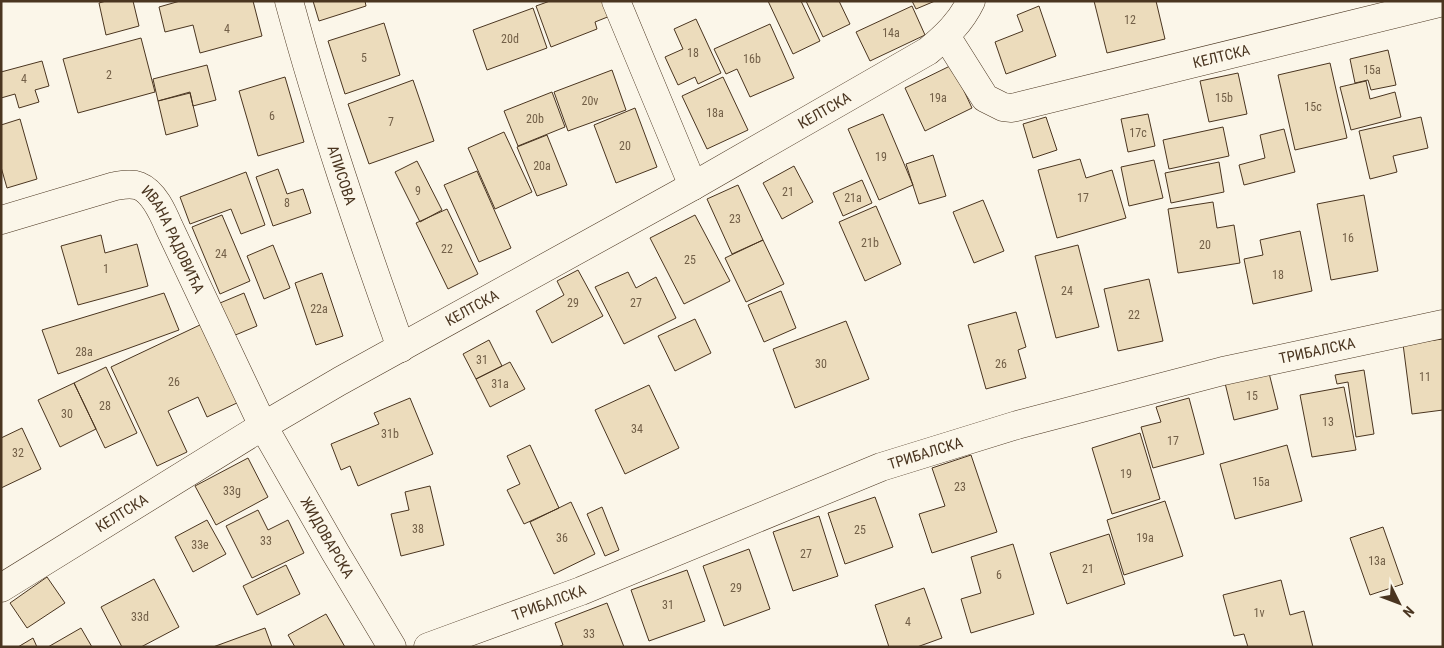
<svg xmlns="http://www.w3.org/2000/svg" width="1444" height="648" viewBox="0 0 1444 648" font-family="'Roboto Condensed',sans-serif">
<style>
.building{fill:#ecdcbc;stroke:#4a3520}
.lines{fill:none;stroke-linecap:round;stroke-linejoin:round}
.street-casing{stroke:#4a3520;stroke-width:29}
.street{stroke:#fbf6e9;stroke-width:28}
.labels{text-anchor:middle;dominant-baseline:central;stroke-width:4;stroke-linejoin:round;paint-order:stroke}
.number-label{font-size:12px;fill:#725f47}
.street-label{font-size:15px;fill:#4a3520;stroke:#fbf6e9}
</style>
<rect width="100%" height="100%" fill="#fbf6e9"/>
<path class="building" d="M106,1H133L139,26L106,35L99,3Z
M180,1H253L262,36L200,53L193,25L165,32L159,7Z
M313,1H365L366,6L319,21Z
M550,1H605L610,16L595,22L597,29L551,47L536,6Z
M768,1H801L820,41L793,54Z
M806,1H839L850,24L823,37Z
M912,1H935L916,9Z
M1094,1H1156L1165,39L1107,53Z
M912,6L925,35L870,61L856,32Z
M1039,6L1056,56L1006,74L995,42L1023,31L1017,15Z
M533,8L547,48L487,70L473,30Z
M696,19L721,73L698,84L695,77L678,85L665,57L683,49L674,29Z
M384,23L400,75L345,94L328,41Z
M770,24L794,78L750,97L737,69L726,74L714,49Z
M141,38L155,92L78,113L63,59Z
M1388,50L1396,85L1371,90L1368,80L1355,83L1350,59Z
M42,61L49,86L35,90L39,102L19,108L15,94L1,98V72Z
M1330,63L1347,138L1295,150L1278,75Z
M207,65L216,100L193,106L190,92L158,101L153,79Z
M952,65L972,108L925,131L905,88Z
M612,70L626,110L568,131L554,92Z
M1238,73L1247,114L1209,122L1200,81Z
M285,77L304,142L258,156L239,91Z
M723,77L748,130L707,149L682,96Z
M413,80L434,141L369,164L348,104Z
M1366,81L1370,99L1395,92L1401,117L1351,130L1340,87Z
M552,92L565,127L518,146L504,111Z
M190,93L198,126L166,135L158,101Z
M635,108L657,167L616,183L594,125Z
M883,114L913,185L879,200L848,129Z
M1148,114L1155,146L1128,152L1121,119Z
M1046,117L1057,150L1033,158L1023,124Z
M1421,117L1428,148L1393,156L1397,172L1370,179L1359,131Z
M20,119L37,179L7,188L1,167V125Z
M1223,127L1229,156L1169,169L1163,140Z
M1284,129L1295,172L1244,185L1239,165L1265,158L1260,135Z
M504,132L532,192L495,209L468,148Z
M547,135L567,185L537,196L517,147Z
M933,155L946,196L919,204L906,164Z
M1080,159L1086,178L1112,170L1126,218L1057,238L1038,170Z
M1154,160L1163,198L1129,206L1121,167Z
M417,161L442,210L420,222L395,172Z
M1219,162L1224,192L1171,203L1165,173Z
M794,166L813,202L782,219L763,183Z
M278,169L287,194L303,189L311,213L273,226L256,177Z
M477,171L511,248L479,262L444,185Z
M246,172L265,225L241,234L231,209L190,224L180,197Z
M862,180L872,203L843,216L833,193Z
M738,185L763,240L732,254L707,199Z
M1364,195L1378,271L1331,280L1317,204Z
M983,200L1004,251L974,263L953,212Z
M1213,202L1217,228L1234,225L1240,263L1178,273L1168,209Z
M876,206L901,264L865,281L839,222Z
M447,209L478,274L448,289L416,223Z
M222,215L250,281L220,294L192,227Z
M695,215L730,281L684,304L650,238Z
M1300,231L1312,291L1253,304L1244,259L1263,255L1260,240Z
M101,235L105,253L137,244L148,286L78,305L61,246Z
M763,240L784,284L746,302L725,258Z
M273,245L290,288L264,299L247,256Z
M1078,245L1099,327L1056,338L1035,256Z
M578,270L603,316L552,343L536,311L564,295L557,281Z
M628,272L636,288L656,277L676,318L624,344L595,287Z
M322,273L343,336L316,345L295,283Z
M1149,279L1163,341L1118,351L1104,289Z
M781,291L796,328L764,342L748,305Z
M164,293L179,330L58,374L42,330Z
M244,293L257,326L233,336L220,303Z
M1016,312L1026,347L1018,350L1026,378L986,389L968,325Z
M695,319L711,353L675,371L658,336Z
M846,321L869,379L795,408L773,349Z
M202,324L239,402L207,417L198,397L168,411L187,452L157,466L111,367Z
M1443,339V410L1412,414L1403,344Z
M489,340L502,366L476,379L463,354Z
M510,362L525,389L490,407L476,379Z
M106,367L137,433L105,448L74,383Z
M1364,370L1374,434L1356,437L1348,382L1337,384L1335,375Z
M1269,373L1278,409L1234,420L1225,383Z
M74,383L96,429L60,447L38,400Z
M649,385L679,448L625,474L595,410Z
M1344,387L1356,450L1312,457L1300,395Z
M410,398L433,454L358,486L350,466L341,470L331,444L379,424L374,413Z
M1189,398L1204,454L1153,468L1141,427L1161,422L1156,407Z
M22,428L41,469L1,488V438Z
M1140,433L1160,499L1112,514L1092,448Z
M530,445L559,508L524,524L507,490L520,484L507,456Z
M1287,445L1302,501L1235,519L1220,464Z
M971,455L997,532L932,553L919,514L945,506L932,468Z
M248,458L268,497L216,525L195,486Z
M430,486L444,545L401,556L391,514L409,510L405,492Z
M875,497L893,547L845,564L828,513Z
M1165,501L1183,556L1124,575L1107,520Z
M571,502L595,554L554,574L530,522Z
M602,507L619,550L605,556L587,514Z
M258,510L268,530L288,520L304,553L252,578L226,526Z
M819,516L838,576L793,591L773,532Z
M207,520L226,554L193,572L175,537Z
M1383,527L1403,584L1370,595L1350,538Z
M1109,534L1125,584L1067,604L1050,553Z
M1013,544L1034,614L971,633L961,599L981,593L971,557Z
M749,549L770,609L724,626L703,566Z
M286,565L300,594L257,615L243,586Z
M687,570L705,621L649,641L631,590Z
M47,577L65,603L27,628L10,603Z
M154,579L179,627L141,647H122L101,607Z
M1281,580L1290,615L1304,611L1313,647H1248L1244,634L1234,636L1223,595Z
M924,588L942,638L917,647H889L875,605Z
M607,603L624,647H558L563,645L555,623Z
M326,614L345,647H295L288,635Z
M81,628L92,647H48Z
M265,628L272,647H213Z
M33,638L37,647H18Z"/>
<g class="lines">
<g class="street-casing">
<g id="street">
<path id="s1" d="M289,1C321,119 360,233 401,348"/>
<path d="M616,1L693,186"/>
<path id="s2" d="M946,36L985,98L1003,107L1012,108L1443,2"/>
<path id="s3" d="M1,220L115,186C122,185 131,183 139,186C154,192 163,213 169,227L263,426L335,552L392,647"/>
<path id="s4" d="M1,588L263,426L340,381L693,186L928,51C945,37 961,22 971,1"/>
<path id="s5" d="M428,647L581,591L881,467L1017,425L1223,371L1443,324"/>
</g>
</g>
<use href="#street" class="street"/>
</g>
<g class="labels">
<g class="number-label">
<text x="1130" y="20">12</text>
<text x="227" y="29">4</text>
<text x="891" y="33">14a</text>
<text x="510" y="39">20d</text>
<text x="693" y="53">18</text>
<text x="364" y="58">5</text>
<text x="752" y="59">16b</text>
<text x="1372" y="70">15a</text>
<text x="109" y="75">2</text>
<text x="24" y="79">4</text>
<text x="938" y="98">19a</text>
<text x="1224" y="98">15b</text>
<text x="590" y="101">20v</text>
<text x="1313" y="107">15c</text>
<text x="715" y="113">18a</text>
<text x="272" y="116">6</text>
<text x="535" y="119">20b</text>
<text x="391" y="122">7</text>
<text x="1138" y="133">17c</text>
<text x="625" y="146">20</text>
<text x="881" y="157">19</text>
<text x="542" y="166">20a</text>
<text x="418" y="191">9</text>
<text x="788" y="192">21</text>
<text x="853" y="198">21a</text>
<text x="1083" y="198">17</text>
<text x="287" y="203">8</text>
<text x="735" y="219">23</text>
<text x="1348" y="238">16</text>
<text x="870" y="243">21b</text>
<text x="1205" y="245">20</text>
<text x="447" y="249">22</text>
<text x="221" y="254">24</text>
<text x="690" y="260">25</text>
<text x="106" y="269">1</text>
<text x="1278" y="275">18</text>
<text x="1067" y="291">24</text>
<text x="573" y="303">29</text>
<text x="636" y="303">27</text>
<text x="319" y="309">22a</text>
<text x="1134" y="315">22</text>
<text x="84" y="352">28a</text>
<text x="482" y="360">31</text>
<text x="821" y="364">30</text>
<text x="1001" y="364">26</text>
<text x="1425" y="377">11</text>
<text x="174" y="382">26</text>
<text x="500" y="384">31a</text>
<text x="1252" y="396">15</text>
<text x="105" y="406">28</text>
<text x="67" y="414">30</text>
<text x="1328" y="422">13</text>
<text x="637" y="429">34</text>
<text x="390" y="434">31b</text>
<text x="1173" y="441">17</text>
<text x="18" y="453">32</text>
<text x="1126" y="474">19</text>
<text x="1261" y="482">15a</text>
<text x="960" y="487">23</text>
<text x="232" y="491">33g</text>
<text x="418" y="529">38</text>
<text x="860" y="530">25</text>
<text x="562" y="538">36</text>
<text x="1145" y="538">19a</text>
<text x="266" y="541">33</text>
<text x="200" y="545">33e</text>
<text x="806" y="554">27</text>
<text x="1377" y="561">13a</text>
<text x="1088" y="569">21</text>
<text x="999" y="575">6</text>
<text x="736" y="588">29</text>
<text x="668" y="605">31</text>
<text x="1259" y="613">1v</text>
<text x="140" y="617">33d</text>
<text x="908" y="622">4</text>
<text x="589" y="634">33</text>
</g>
<g class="street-label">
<text stroke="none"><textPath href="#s2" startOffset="318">КЕЛТСКА</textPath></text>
<text stroke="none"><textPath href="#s4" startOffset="952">КЕЛТСКА</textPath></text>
<text stroke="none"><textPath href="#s1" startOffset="182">АПИСОВА</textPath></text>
<text stroke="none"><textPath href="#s3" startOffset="208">ИВАНА РАДОВИЋА</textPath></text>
<text stroke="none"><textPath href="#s4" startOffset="548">КЕЛТСКА</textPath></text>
<text stroke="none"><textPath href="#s5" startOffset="939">ТРИБАЛСКА</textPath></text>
<text stroke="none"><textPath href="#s5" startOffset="534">ТРИБАЛСКА</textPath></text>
<text stroke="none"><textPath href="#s4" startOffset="142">КЕЛТСКА</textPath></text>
<text stroke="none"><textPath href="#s3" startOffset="544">ЖИДОВАРСКА</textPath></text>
<text stroke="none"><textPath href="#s5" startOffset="129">ТРИБАЛСКА</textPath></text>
</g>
</g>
<rect width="1444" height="648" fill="none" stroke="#4a3520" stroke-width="5"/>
<g transform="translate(1399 603) rotate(132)" stroke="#fbf6e9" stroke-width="4" paint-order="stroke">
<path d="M0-4L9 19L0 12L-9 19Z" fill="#4a3520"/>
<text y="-8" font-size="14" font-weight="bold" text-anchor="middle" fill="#4a3520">N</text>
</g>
</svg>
